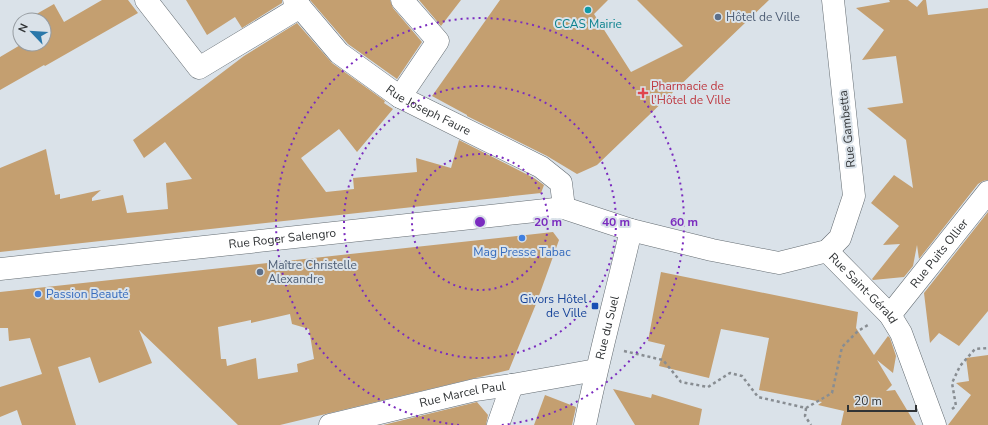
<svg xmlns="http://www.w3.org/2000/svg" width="988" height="425" viewBox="0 0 988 425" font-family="'Nunito Sans',sans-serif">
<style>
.building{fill:#c49f70;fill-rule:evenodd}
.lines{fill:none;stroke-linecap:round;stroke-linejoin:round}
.street-casing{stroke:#646c72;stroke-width:23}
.path{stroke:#888d92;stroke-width:2.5;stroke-dasharray:3 3;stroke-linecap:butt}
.street{stroke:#fff;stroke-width:22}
.ring{fill:none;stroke:#7b2cbf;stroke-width:2;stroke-dasharray:2 4}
.culture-dot{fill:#0f9aa8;stroke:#dae2e9;stroke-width:1.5}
.service-dot{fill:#5c6f8a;stroke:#dae2e9;stroke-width:1.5}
.health-dot{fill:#e0444e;stroke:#dae2e9;stroke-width:1.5}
.shop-dot{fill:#3f7fe0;stroke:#dae2e9;stroke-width:1.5}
.transit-dot{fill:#1a4fb4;stroke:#dae2e9;stroke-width:1.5}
.labels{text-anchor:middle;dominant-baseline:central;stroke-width:4;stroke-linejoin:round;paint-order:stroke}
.service-label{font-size:12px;fill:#4e5e75;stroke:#dae2e9;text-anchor:start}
.culture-label{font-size:12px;fill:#0d838f;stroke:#dae2e9}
.health-label{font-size:12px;fill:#be3a42;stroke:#dae2e9;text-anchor:start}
.street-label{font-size:12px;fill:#303335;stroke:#dae2e9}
.shop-label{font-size:12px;fill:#366cbe;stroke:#dae2e9}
.transit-label{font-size:12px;fill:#164399;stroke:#dae2e9;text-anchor:end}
.centre{fill:#7b2cbf;stroke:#dae2e9;stroke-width:2}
.ring-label{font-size:12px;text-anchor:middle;font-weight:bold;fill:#7b2cbf;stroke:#dae2e9;stroke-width:4;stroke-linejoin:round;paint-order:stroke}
</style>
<rect width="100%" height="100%" fill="#dae2e9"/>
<path class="building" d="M102,0H128L138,13L45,66L44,65L0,90V57L22,44H44V20H26L54,4L64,22Z
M186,0H282V3L242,28L235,17L207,35Z
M310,0H390L393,8L422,42L397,79L348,44Z
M419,0H461L441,26Z
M500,0H608L594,14L631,72L683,46L637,0H769L597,165L577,174L547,156L467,116V115L432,96Z
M889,0H908L917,7L923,0H926L928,15L988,8V180L983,181L978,184L919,259L917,245L913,266L904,277L873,280L872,279L900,244L883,245L899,226L871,203L894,175L913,188L906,140L867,108L903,103L896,56L862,60L884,30L856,8L890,2Z
M297,23L332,63L385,101L384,103L393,109L357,152L339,129L301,158L326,192L354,189L353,178L417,172L416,158L451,168L459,140L534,178L544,185L541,193L0,252V168L46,149L55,195L60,194V199L101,190L92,198V201L123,195L127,213L168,209L166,183L192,179L165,142L144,158L133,140L244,56Z
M988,212V311L959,346L939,333L930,343L924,293Z
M553,232L559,240L536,304L509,370L280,425H238L139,330L152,363L99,383L90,357L58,367L76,425H22L17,410L0,417V387L42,374L30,338L9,341L8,328H0V292ZM290,314L292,324L309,329L314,359L297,364L298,372L258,379L256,358L227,366L226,359H221L218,327L251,320V323Z
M661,272L858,312L856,328L874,355L888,336L890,338L896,356L893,373L877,360L892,385L886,391L895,390L916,425H841L844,411L818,405L822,402L759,390L769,338L721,329L709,378L659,366L665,345L648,341Z
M988,355V425H948L971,395L956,383L969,381L966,358Z
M613,389L651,398L652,394L702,409L699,425H635Z
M545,395L576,407L572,425H534Z
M477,402L488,415L486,425H383Z"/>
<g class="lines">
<g class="street-casing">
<g id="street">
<path d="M146,0L199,68L300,7"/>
<path id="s1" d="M294,0L339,53L400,97L541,167L561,183L564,208"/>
<path d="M400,97L438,41L402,0"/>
<path id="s2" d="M827,251L890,315L901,333L935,425"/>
<path id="s3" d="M0,269L564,208L631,230L712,250L779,263L827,251L840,238L854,196L833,0"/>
<path id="s4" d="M890,315L988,192"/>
<path id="s5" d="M330,425L475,390L512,385L596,370"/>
<path d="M498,425L512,385"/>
<path id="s6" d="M585,425C598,360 616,295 631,230"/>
</g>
</g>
<path class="path" d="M624,351L663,360L681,382L708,387L730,373L742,376L758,397L806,408L832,393L842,347L858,331L868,325
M806,408L805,416L811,425
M952,409L956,406L952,383L960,366L975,349L988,348"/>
<use href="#street" class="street"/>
</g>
<g class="ring">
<circle cx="480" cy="222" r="68"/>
<circle cx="480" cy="222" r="136"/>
<path d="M459 425A204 204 0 1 1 501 425"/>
</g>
<circle class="culture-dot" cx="588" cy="10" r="4"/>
<g class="service-dot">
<circle cx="718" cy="17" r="4"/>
<circle cx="260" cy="272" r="4"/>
</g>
<path class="health-dot" d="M641 87h4v4h4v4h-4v4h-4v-4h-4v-4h4z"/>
<g class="shop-dot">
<circle cx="522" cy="238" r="4"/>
<circle cx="38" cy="294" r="4"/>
</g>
<rect class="transit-dot" x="591" y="302" width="8" height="8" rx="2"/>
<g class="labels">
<g class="service-label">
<text x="726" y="17">Hôtel de Ville</text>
<text x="268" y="265">Maître Christelle<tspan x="268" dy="14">Alexandre</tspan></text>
</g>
<g class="culture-label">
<text x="588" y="24">CCAS Mairie</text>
</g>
<g class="health-label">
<text x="651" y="86">Pharmacie de<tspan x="651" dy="14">l'Hôtel de Ville</tspan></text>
</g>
<g class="street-label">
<text stroke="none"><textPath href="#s1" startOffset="176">Rue Joseph Faure</textPath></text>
<text transform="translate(847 129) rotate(-96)">Rue Gambetta</text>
<text stroke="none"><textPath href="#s3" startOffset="284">Rue Roger Salengro</textPath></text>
<text stroke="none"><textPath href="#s4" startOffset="79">Rue Puits Ollier</textPath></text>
<text stroke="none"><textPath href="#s2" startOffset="52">Rue Saint-Gérald</textPath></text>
<text stroke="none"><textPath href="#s6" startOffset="100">Rue du Suel</textPath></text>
<text stroke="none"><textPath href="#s5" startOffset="136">Rue Marcel Paul</textPath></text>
</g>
<g class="shop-label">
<text x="522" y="252">Mag Presse Tabac</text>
<text x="46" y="294" text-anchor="start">Passion Beauté</text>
</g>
<g class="transit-label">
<text x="587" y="299">Givors Hôtel<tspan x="587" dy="14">de Ville</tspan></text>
</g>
</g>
<circle cx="480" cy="222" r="6" class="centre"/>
<g class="ring-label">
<text x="548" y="226">20 m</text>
<text x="616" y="226">40 m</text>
<text x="684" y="226">60 m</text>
</g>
<g transform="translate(32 32) rotate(295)"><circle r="19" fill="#dae2e9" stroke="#969ca1"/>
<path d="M0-3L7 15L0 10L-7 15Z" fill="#2a78aa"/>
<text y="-6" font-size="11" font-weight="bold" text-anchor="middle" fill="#303335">N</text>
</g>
<path d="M848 405v6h68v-6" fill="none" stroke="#303335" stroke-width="2"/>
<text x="854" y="405" font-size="12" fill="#303335" stroke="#dae2e9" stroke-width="3" paint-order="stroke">20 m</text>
</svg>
